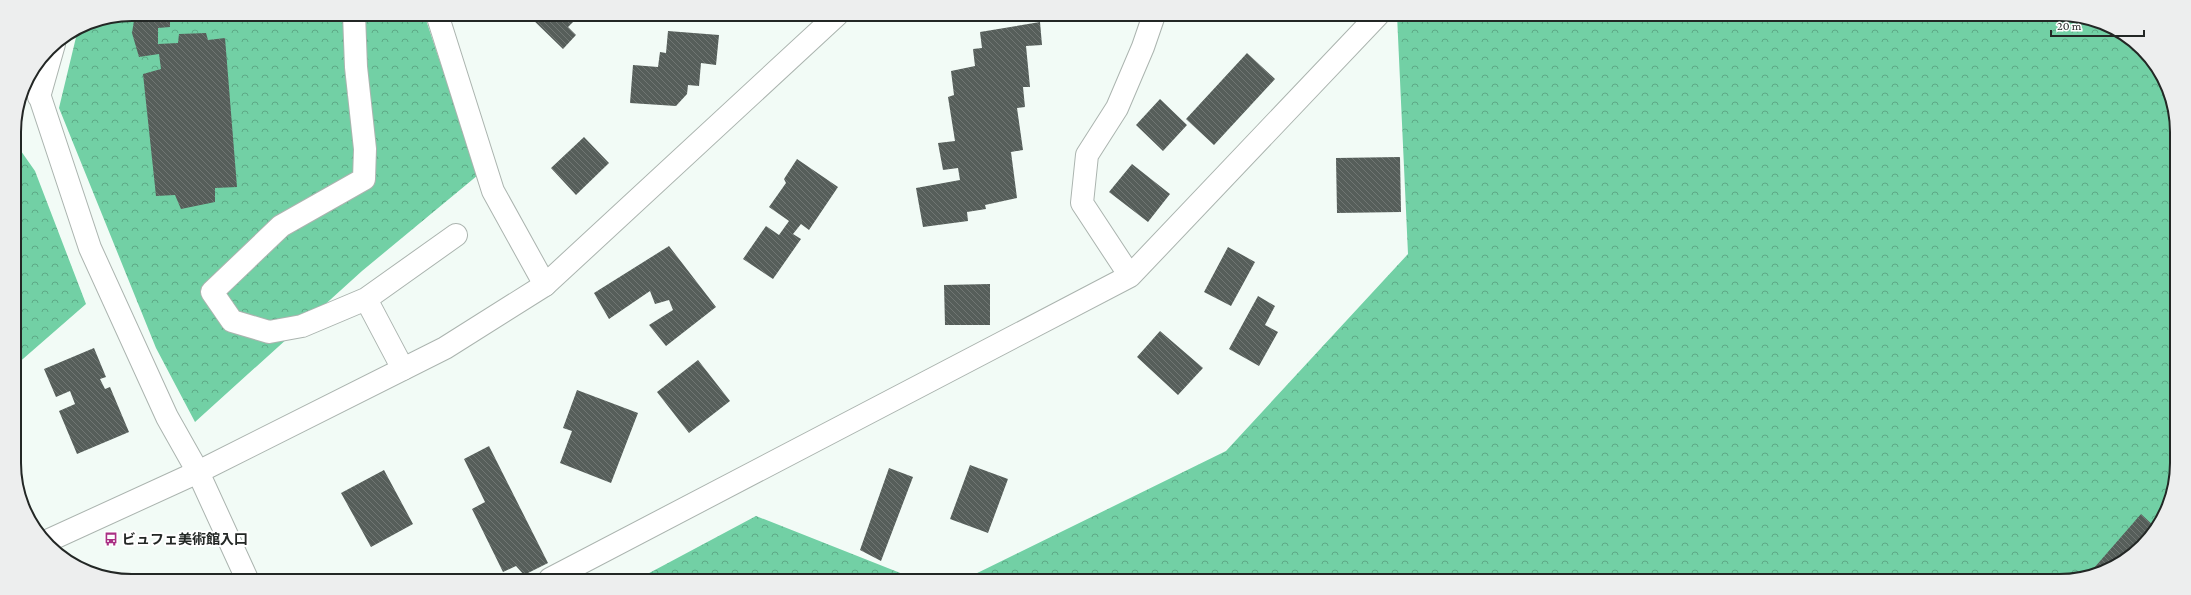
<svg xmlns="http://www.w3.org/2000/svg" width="2191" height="595" viewBox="0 0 2191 595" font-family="'Crimson Pro','Noto Sans JP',serif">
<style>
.forest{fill:url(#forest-crowns)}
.building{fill:url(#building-back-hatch)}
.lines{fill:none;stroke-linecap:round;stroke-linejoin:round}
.minor-casing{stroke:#abb4af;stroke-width:24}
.tertiary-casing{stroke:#abb4af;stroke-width:24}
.minor{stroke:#fff;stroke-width:22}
.tertiary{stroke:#fff;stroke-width:22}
.labels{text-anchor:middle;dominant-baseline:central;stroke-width:4;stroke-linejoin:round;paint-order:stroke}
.poi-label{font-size:14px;font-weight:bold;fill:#232725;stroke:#fff;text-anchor:start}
.rim{fill:none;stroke:#232725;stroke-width:2}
</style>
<defs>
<pattern id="forest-crowns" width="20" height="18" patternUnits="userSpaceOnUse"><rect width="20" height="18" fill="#72d0a5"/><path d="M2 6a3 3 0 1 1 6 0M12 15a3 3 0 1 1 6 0" fill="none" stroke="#5da986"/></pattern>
<pattern id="building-back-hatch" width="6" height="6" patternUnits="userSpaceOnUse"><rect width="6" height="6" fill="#565e5a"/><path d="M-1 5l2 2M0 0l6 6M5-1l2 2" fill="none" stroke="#707673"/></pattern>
</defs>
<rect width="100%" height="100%" fill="#f2fbf6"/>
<path class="forest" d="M132,14H424L478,175L362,271L195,422L156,348L59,108L78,29L87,23Z
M1397,15L2083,16L2118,30L2143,49L2165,79L2175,109V487L2161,522L2137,552L2104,572L2067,581L963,580L1226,451L1408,254Z
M14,141L35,171L86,304L16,365Z
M756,516L918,580L638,579Z"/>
<path class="building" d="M135,14H170V27L158,28V44L178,43L179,34L206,33L208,40L225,38L237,187L215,188V202L181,209L175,195L156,196L143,74L161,69L159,54L139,57L132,33Z
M527,14L580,15L568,27L576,35L563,49Z
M1040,22L1042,45L1026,46L1030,87H1023L1025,107L1017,108L1023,150L1011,152L1017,198L985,205L986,209L967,212L968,221L923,227L916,188L960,180L958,168L943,170L938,143L955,141L948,97L954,95L951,71L975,66L973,49L982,48L980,32Z
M668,31L719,35L716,65L701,63L699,86L688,85L687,94L676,106L630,103L633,65L658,67L660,52L666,53Z
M1247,53L1275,79L1214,145L1186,119Z
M1160,99L1187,125L1163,151L1136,125Z
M584,137L609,163L576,195L551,168Z
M1400,157L1401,212L1337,213L1336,158Z
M797,159L838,187L809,230L801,224L793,234L801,239L773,279L743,259L766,226L779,235L789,221L769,207L786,183L784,179Z
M1132,164L1170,194L1148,222L1109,192Z
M669,246L716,307L666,346L649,325L673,310L669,300L655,304L650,291L609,319L594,293Z
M1228,247L1255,262L1231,306L1204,292Z
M990,284V325H945L944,285Z
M1258,296L1275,306L1265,325L1278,332L1259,366L1229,349Z
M1160,331L1203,368L1178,395L1137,357Z
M94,348L106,377L100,379L105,389L110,387L129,432L77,454L59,411L75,404L70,391L56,397L44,369Z
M698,360L730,401L689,433L657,392Z
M577,390L638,413L611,483L560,463L572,431L563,428Z
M489,446L548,563L524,575L516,566L503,572L472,509L485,502L464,459Z
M970,465L1008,479L988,533L950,519Z
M889,468L913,477L881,561L860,550Z
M384,470L413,524L371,547L341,493Z
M2141,514L2156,528L2137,552L2104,572L2087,576Z"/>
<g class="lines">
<g class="minor-casing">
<path id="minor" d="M354,14L356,67L365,149L364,179L281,226L212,292L232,321L269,332L302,326L366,299
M437,14L493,191L545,285
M32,73L90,248L167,417L198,472L247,579
M39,97L54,44
M1130,276L1082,203L1087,155L1117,108L1143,47L1154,15
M403,369L366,299L456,235
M550,579L1130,276L1378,15"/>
</g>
<g class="tertiary-casing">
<path id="tertiary" d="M45,542L198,472L445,348L545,285L837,15"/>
</g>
<use href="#minor" class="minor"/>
<use href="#tertiary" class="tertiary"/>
</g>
<defs>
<g id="bus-bare" transform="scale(1.08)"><path d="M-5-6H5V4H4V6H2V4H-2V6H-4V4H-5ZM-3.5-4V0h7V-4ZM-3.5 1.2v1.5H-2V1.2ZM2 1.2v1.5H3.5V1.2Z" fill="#a92f83" stroke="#fff" stroke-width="2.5" paint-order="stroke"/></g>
</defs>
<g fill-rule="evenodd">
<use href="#bus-bare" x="111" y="539"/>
</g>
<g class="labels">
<g class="poi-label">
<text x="122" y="539">ビュフェ美術館入口</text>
</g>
</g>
<path d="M0 0H2191V595H0ZM132 21H2059A111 111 0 0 1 2170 132V463A111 111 0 0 1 2059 574H132A111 111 0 0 1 21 463V132A111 111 0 0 1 132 21Z" fill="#edeeee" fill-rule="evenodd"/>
<path class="rim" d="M132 21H2059A111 111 0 0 1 2170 132V463A111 111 0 0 1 2059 574H132A111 111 0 0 1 21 463V132A111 111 0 0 1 132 21Z"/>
<path d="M2051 30v6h93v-6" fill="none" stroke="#232725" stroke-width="2"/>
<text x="2057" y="30" font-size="12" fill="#232725" stroke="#ffffff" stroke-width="3" paint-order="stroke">20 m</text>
</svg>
